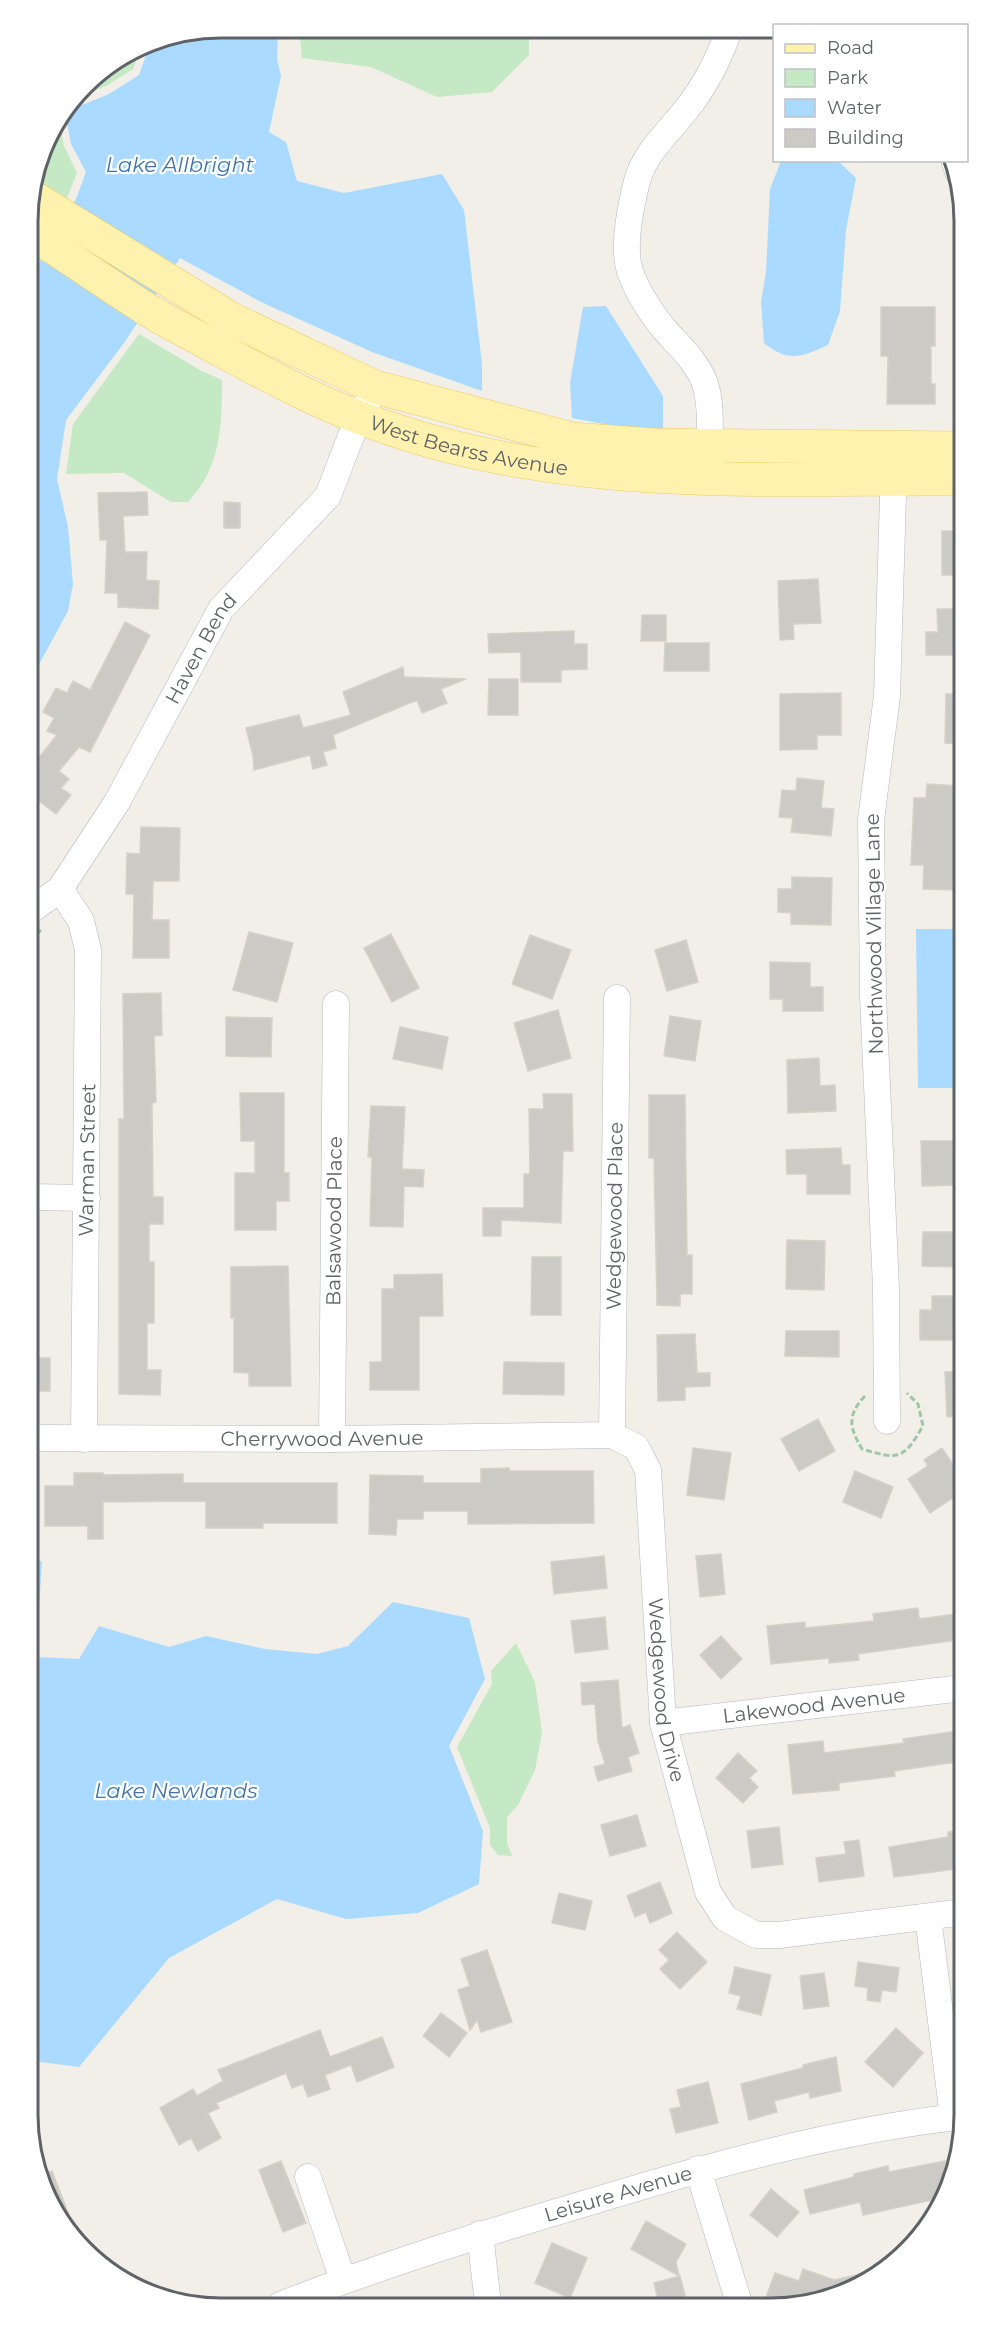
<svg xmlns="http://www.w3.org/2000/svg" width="992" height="2336" viewBox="0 0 992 2336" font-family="Montserrat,sans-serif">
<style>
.green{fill:#c5e8c5}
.water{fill:#aadaff}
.building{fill:#cccac5;stroke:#d6d1c6;stroke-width:1.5}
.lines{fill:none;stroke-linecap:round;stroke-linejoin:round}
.minor-casing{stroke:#b5b8bc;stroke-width:27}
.major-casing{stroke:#f2c960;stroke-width:34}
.path{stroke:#9cc7a9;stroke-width:3;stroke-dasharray:6 3;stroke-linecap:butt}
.minor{stroke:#fff;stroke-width:26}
.major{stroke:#fff2af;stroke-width:33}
.labels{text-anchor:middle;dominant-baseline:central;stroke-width:4.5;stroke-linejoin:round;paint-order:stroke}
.street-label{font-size:20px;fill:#5f6368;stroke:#fff}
.water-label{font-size:21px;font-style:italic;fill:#4174aa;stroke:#fff}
.rim{fill:none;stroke:#5f6368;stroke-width:3}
</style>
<rect width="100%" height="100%" fill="#f1efe8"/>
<path class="green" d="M299,28L529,29V55L492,92L437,97L371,67L302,58Z
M142,45L133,69L106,86L75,99L93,75Z
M59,119L64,146L77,173L66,200L35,180L47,135Z
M139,334L200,370L222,380C222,425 221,468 188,502H171L124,473L66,474L73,424Z
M516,1643L535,1682L542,1733L535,1770L518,1805L507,1817V1843L512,1856L498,1855L490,1845V1828L457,1747L492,1684L491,1671Z"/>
<path class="water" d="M221,27H278L277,59L281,76L269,132L286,142L297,181L344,193L442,174L464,210L482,364V391L372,352L263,303L180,258L124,343L66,420L57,479L68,527L73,584L68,611L29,683L28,282L76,199L86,172L71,144L65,112L109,94L139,75L151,41Z
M781,161H838L856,178L846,230L840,311L828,345C801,357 789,363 764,343L761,302L766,272L770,189Z
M606,306L663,396V429L614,426L572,418L570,383L583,307Z
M916,929H961V1088H918Z
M42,1561L36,1657L79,1659L99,1626L169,1647L206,1636L265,1649L317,1654L348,1646L393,1602L469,1618L485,1679L449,1746L483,1831L479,1884L418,1913L346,1919L277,1899L169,1958L79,2067L33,2061L32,1562Z"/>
<path class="building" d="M881,307H935V346H931V384H935V404H887L888,356H881Z
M147,492L148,515L123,516L125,552H147L146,580L159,581L158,609L118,607V593H105L107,540H100L98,493Z
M224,502L240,503V528H224Z
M942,531H960V575H942Z
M818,579L821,623L793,624L794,639L780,640L778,581Z
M937,609H960V655H926V632H938Z
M642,615H666V641H641Z
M125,622L150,635L90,752L79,747L59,771L69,779L61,788L71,795L56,814L29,793V770L57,735L47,731L54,718L43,712L56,688L67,693L73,681L90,690Z
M574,631V644H587V669L561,670V682H521V652L489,653L488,634Z
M665,643H709V671H664Z
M403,667L404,677L466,679L441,689L447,703L422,713L417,700L333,735L336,748L323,752L327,765L313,769L310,755L254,770L253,756L246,728L299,715L303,728L351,715L343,692Z
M489,679H518V715H488Z
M841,693V735H817V749L780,750V694Z
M946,694H960V744L945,743Z
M797,778L824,781L821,808L834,809L831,836L791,832L793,818L779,817L782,790L796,791Z
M927,784L960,786L961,890L923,889L924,865H911L914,798H926Z
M141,827L180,828L179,881H153L152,920H169V958H133L134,894H126L127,853L140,854Z
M792,877L832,878L831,925L791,924V913L778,912V889H792Z
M249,932L293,943L277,1002L233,990Z
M391,934L419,988L392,1002L364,948Z
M530,935L571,950L552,999L512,984Z
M686,940L698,982L667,991L655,950Z
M770,962L810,963V987H823V1011H783V999H770Z
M161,993L162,1035L154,1036L156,1102L152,1103L153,1197H163V1224H149V1262H154V1323H147V1370H161L160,1395L119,1394V1119H124L123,994Z
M558,1010L571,1058L528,1071L514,1023Z
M670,1016L701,1021L695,1061L664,1056Z
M226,1017L272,1018L271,1057L226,1056Z
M400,1027L448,1037L442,1069L393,1059Z
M819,1058L820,1086L835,1085L836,1111L788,1113L787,1060Z
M240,1093H284V1173H289V1201H276V1230H235V1173H255V1141H241Z
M543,1094H572L573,1151H563L561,1223L501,1220V1236H483V1208H524V1174H530L529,1109H544Z
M649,1095H685L687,1255H692V1294H680V1306L657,1305L654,1158H649Z
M371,1106L405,1107L402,1169L424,1170L423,1187L404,1186L403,1227L370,1226L372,1157H368Z
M921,1141H962V1185L922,1186Z
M841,1148L842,1165H850V1194H807V1174H787L786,1150Z
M923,1232H962V1267L922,1266Z
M787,1240L825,1241L824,1290L786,1289Z
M532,1257H561V1315H531Z
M288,1266L291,1386H249V1373L234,1372V1318H231V1267Z
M442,1274L443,1316H419V1390H370V1362H382V1289H394V1275Z
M932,1296H962V1340H920V1310H932Z
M786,1331H839V1357L785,1356Z
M695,1334L697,1373H710V1386L685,1387V1400L658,1401L657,1335Z
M31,1358H50V1391H31Z
M504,1362L564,1363V1395L503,1394Z
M962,1371V1416L947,1417L945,1372Z
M818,1419L835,1451L799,1471L781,1439Z
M693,1448L731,1453L724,1500L687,1495Z
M942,1448L963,1480V1491L930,1513L908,1479L928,1466L924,1460Z
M509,1468V1471H593L594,1523L468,1524V1511H423V1519H397L396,1535L369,1534L370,1475L423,1476V1483H481V1469Z
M855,1471L893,1487L881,1518L843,1502Z
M74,1473H103V1475L183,1474V1483H337V1523H263V1528H206V1501L103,1502V1539H88V1526H45V1486H74Z
M721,1554L725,1594L700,1597L696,1556Z
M604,1556L607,1588L554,1594L551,1562Z
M918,1608L919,1619L963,1613V1639L858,1654L859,1660L829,1663V1658L771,1664L767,1626L805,1622V1628L874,1621L873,1614Z
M605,1617L608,1649L575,1653L571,1621Z
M721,1636L742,1659L721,1679L700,1655Z
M618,1680L622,1728L630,1725L639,1753L628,1757L632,1771L598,1781L594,1767L605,1764L598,1741L595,1704L582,1705L581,1683Z
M963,1730V1761L894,1771L895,1776L839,1783V1790L793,1794L788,1745L823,1741L824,1753L904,1743L903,1739Z
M738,1753L757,1771L749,1778L758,1787L743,1803L716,1778Z
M637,1815L646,1846L610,1856L601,1825Z
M779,1827L783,1864L752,1868L747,1831Z
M964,1829V1868L894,1877L889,1847L948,1837V1832Z
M859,1840L864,1876L819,1882L816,1858L846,1854L844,1842Z
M660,1882L672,1913L650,1923L646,1912L635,1917L627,1896Z
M559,1893L592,1901L585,1930L552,1923Z
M677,1932L707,1962L680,1989L660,1969L669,1960L659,1950Z
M487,1950L512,2022L481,2032L477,2020L470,2030L458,1990L470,1986L461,1959Z
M858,1962L899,1968L896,1992L882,1990L880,2002L867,2000L868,1988L855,1986Z
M735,1967L771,1975L761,2015L737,2009L741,1996L729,1993Z
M824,1973L829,2006L804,2009L800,1976Z
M441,2013L467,2033L449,2057L423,2036Z
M896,2028L923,2053L893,2087L865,2062Z
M320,2030L330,2057L382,2037L394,2067L357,2082L351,2065L325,2075L330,2089L308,2097L303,2084L292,2088L286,2073L216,2103L219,2108L208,2113L221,2138L198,2151L191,2138L179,2145L160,2108L193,2089L197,2096L223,2081L218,2070Z
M836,2057L841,2091L810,2098L809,2092L774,2101L777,2112L749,2120L741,2084L803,2068V2065Z
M708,2082L718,2123L676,2133L670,2109L681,2107L677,2090Z
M281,2161L306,2223L283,2232L259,2170Z
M945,2161L950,2185L939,2187L941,2198L863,2215L860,2202L810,2214L804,2190L854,2177V2174L888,2166L889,2172Z
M52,2171L69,2215L59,2219L53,2212L38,2176Z
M771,2189L799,2212L777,2237L750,2215Z
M646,2221L686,2244L676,2262L679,2276L631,2249Z
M552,2243L587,2258L570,2298L535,2283Z
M803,2269L834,2280L874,2271L876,2278L821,2302L783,2303L766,2297L775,2273L799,2281Z
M680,2276L687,2303H659L654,2283Z"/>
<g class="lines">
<g class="minor-casing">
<g id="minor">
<path d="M954,160L958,172"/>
<path d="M709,463C709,437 713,405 704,381C696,361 679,346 665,330C652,315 631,283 628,263C624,238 631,206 637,181C645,152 668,133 686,110C705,86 719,59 729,30"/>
<path d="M60,889L81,921L88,950L84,1439"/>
<path id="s1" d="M30,911L60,889L117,802L221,609L328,496L351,436L368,401"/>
<path d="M31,1197L87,1198"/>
<path d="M887,1421L886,1288L873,996L871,820L887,696L894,462"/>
<path id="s2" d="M612,1435L617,998"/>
<path id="s3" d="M31,1438L332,1439L612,1435L636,1447L648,1470L663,1723L708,1892L725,1918L756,1935H779L964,1912"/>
<path id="s4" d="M332,1439L336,1004"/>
<path id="s5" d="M663,1723L963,1688"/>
<path d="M928,1917L953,2117"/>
<path d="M698,2169L739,2303"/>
<path d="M308,2177L343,2280"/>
<path d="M480,2234L488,2304"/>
<path id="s6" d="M280,2305C382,2265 485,2233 590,2202C712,2165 837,2130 965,2116"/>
</g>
</g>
<g class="major-casing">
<g id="major">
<path d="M31,196L233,320L375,387L572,439L655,445L959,448"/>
<path id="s7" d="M28,232C69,256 107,285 148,310C172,325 198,337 222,351C268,375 312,400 361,418C553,493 758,478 959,479"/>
</g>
</g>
<path class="path" d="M30,939L41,930
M865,1396C847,1415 849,1427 862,1449C899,1460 903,1460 923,1426L918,1404L907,1393"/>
<use href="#minor" class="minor"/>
<use href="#major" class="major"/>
</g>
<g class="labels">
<g class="street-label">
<text stroke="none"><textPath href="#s7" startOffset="494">West Bearss Avenue</textPath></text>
<text stroke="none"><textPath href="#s1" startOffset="316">Haven Bend</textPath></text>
<text transform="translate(874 934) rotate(-91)">Northwood Village Lane</text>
<text transform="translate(87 1160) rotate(-89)">Warman Street</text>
<text stroke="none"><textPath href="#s2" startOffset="219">Wedgewood Place</textPath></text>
<text stroke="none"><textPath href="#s4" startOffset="218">Balsawood Place</textPath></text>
<text stroke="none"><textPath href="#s3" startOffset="291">Cherrywood Avenue</textPath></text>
<text stroke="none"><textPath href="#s3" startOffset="855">Wedgewood Drive</textPath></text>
<text stroke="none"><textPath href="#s5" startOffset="152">Lakewood Avenue</textPath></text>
<text stroke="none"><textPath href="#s6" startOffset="356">Leisure Avenue</textPath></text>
</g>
<g class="water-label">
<text x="180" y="164">Lake Allbright</text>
<text x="176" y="1790">Lake Newlands</text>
</g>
</g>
<path d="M0 0H992V2336H0ZM221 38H771A183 183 0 0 1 954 221V2115A183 183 0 0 1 771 2298H221A183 183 0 0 1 38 2115V221A183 183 0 0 1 221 38Z" fill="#fff" fill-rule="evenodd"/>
<path class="rim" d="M221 38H771A183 183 0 0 1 954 221V2115A183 183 0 0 1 771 2298H221A183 183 0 0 1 38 2115V221A183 183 0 0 1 221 38Z"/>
<rect x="773" y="24" width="195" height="138" fill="#ffffff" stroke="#bfc1c3" stroke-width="1.5"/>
<rect x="785" y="44" width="30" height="9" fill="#fff2af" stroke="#bfc1c3" stroke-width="1.5"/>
<text x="827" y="54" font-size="18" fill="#5f6368">Road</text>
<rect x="785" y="69" width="30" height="18" fill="#c5e8c5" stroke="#bfc1c3" stroke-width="1.5"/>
<text x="827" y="84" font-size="18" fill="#5f6368">Park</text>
<rect x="785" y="99" width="30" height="18" fill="#aadaff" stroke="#bfc1c3" stroke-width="1.5"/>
<text x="827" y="114" font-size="18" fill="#5f6368">Water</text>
<rect x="785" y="129" width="30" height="18" fill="#cccac5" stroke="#bfc1c3" stroke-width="1.5"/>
<text x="827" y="144" font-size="18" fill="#5f6368">Building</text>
</svg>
